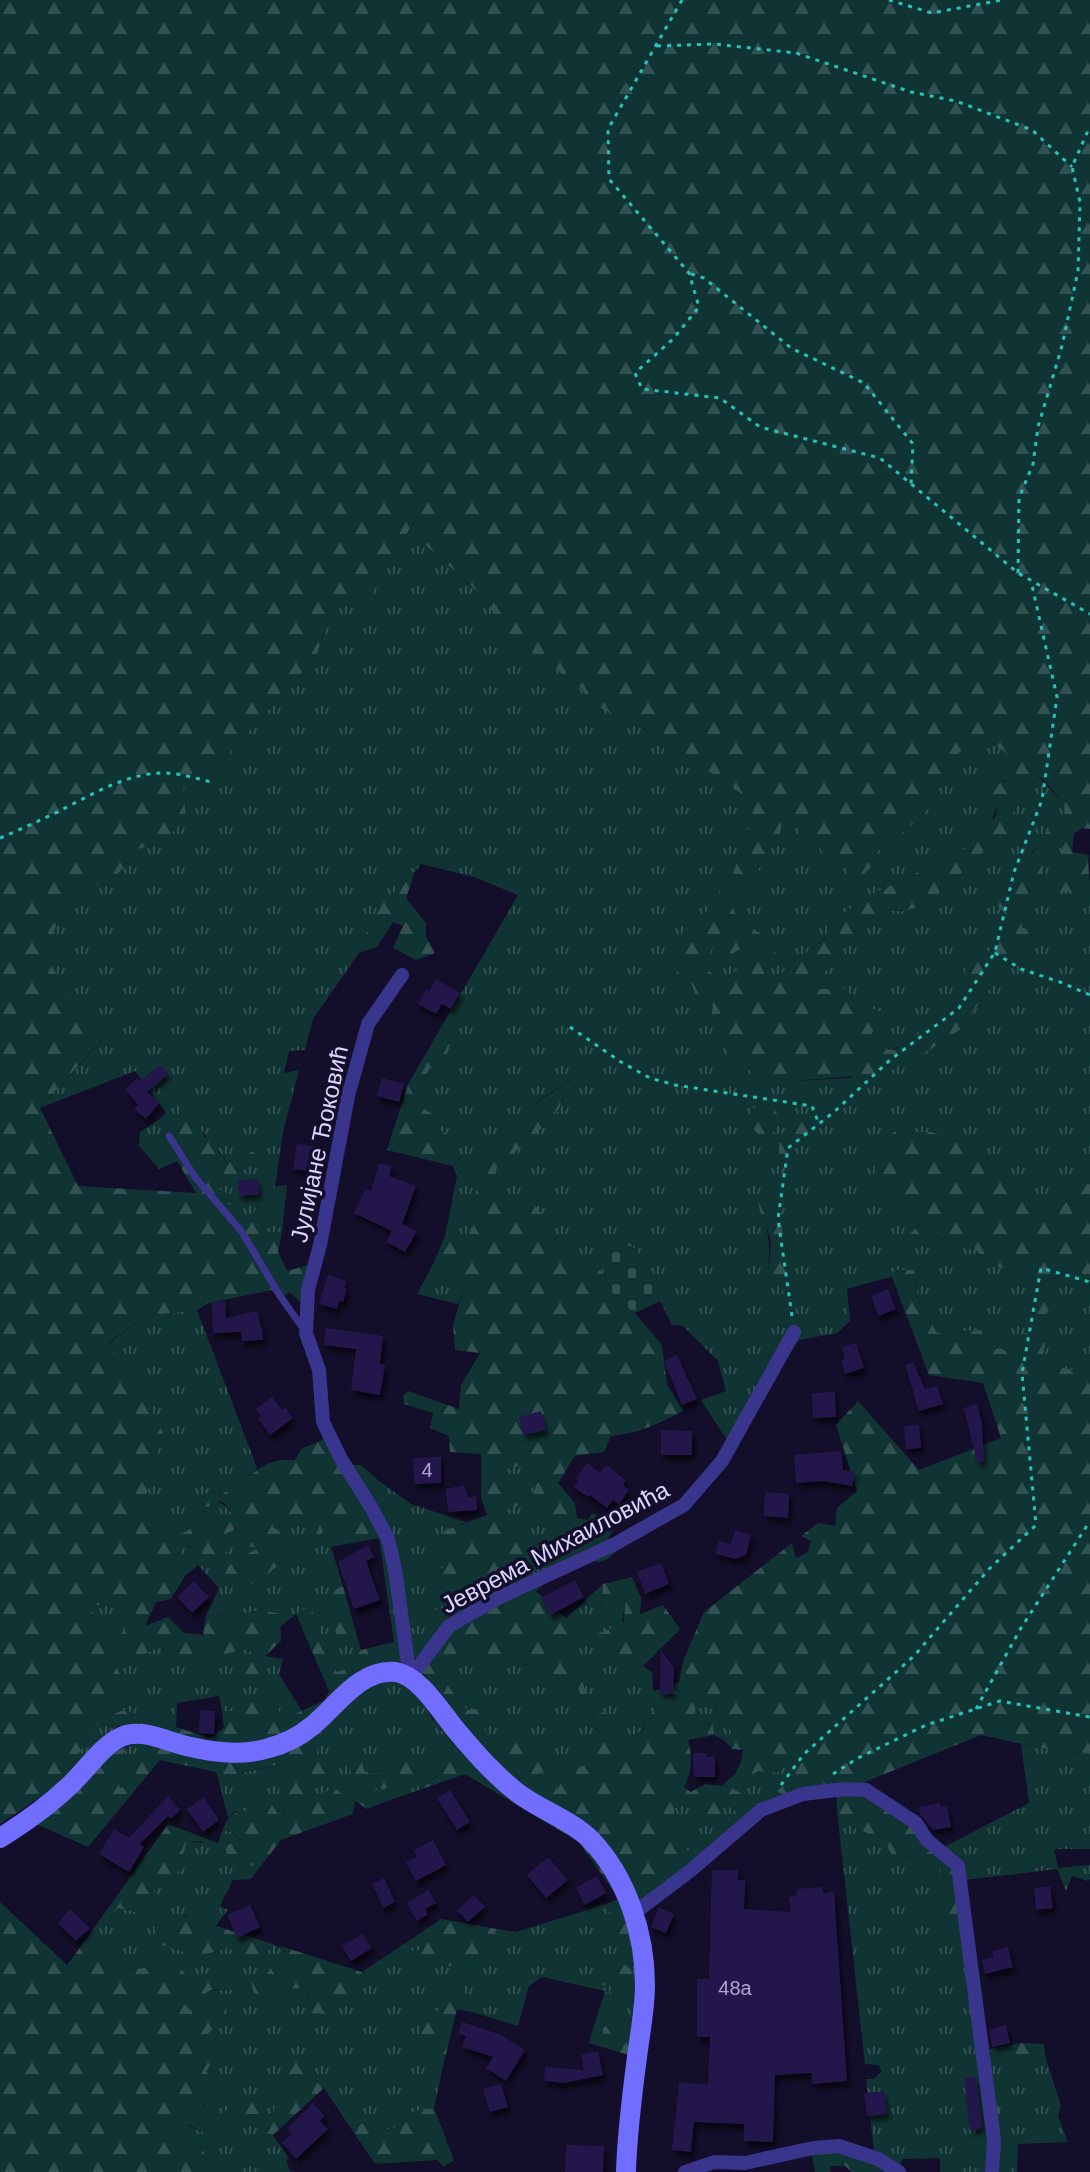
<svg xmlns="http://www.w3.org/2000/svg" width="1090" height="2172" viewBox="0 0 1090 2172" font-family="Arial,sans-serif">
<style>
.grass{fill:url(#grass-tufts);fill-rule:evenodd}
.forest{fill:url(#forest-firs);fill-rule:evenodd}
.cemetery{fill:url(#cemetery-stones)}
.building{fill:#23184c;filter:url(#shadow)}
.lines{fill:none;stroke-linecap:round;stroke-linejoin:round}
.path{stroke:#25c4bb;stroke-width:3;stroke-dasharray:4 6;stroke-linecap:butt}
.lane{stroke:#39358c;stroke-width:7}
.street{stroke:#39358c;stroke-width:14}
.secondary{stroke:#716dff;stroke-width:20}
.labels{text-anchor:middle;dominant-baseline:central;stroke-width:7;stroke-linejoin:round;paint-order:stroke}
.number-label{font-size:20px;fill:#ada6d2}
.street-label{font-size:24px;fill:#dbd6ff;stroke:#130e29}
</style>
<defs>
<pattern id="grass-tufts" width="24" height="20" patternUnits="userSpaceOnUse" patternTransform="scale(2)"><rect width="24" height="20" fill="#103433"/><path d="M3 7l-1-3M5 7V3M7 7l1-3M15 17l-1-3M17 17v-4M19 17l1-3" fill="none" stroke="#325152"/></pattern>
<pattern id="forest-firs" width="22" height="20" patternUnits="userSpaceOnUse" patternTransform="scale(2)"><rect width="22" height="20" fill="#103433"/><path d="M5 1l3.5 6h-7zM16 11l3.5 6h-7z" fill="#325152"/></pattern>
<pattern id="cemetery-stones" width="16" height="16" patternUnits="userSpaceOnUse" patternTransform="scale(2)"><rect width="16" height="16" fill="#103433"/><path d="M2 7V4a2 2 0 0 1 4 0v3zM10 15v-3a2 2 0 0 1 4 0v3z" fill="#325152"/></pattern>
<filter id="shadow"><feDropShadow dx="3" dy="5.5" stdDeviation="2" flood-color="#0009"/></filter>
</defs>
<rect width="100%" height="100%" fill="#130e29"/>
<path class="grass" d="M416,519L421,541L486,599L500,627L582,689L589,703L644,728L663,748L677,750L755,803L745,844L732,875L720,878V900L674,941L698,1001L713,1006L753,1074L793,1081L849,1078L961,1029L1010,960L1021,940V900L1035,886L1045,891L1041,858L1054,841L1061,840L1072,863L1056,883L1076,891L1090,886V1183L1081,1187V1196L1061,1204L1055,1218L1039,1221L1035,1206L985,1155L875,1179L891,1176L920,1224L899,1244L917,1248L936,1235L951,1246L975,1249L989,1265L1045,1279L1041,1298L1035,1302L1028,1334H1019L1007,1350L986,1345L980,1330L937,1333L918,1299L914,1270L847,1289L850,1321L837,1333L799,1340L728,1442L701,1400L726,1391L718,1361L683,1326L672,1325L660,1301L656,1277L630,1243L597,1257L602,1271L571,1259L563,1244L549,1235L542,1215L507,1208L493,1187L497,1167L559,1110L565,1094L583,1080L593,1059L582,1073L540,1099L531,1113L512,1131L491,1139V1151L481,1165L463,1156L453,1166L432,1161L446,1134L433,1127L440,1119L418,1105L426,1088L423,1083L429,1069L450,1046L442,1026L518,895L474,877L421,864L415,872L405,875L376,922L355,947L359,953L313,1019L305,1050L289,1051L284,1073L299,1070L283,1132L275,1187L267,1188L254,1213L229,1223L225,1221L223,1207L230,1196L219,1195L216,1176L258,1162L253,1151L237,1161H227L198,1127L180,1116L172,1119L166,1113L135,1071L40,1108L102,1040L45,957L64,903L83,891L118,874L138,849L160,844L182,783L209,775L316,657L334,602L369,596ZM780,1197C780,1223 782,1239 794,1263L768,1272C770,1245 770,1231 758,1206Z
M989,741L1006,753C1005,777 1003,798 992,819L974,826L969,847L871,895L833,920L824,940L788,966L770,989L764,970L781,962L766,937L738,918L729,904L761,874L757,867L766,857L769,843L779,833L783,817H799L817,838L819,846L870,857L913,824L929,795L950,777L949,762L967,746L980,748Z
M1038,776L1064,803L1066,822L1043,835V843L1032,852L1024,869L1001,890L1005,913V924L970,986L941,1021L915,1038L892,1050L875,1048L872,1033L885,1014L852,1000L847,989H819L815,980L835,962L847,943L880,910L903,911L940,888L976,863L986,848L1008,838L1005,827L1022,796Z
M713,944L742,948L747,957L737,970L725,979L710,972L703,966Z
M161,1118L164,1139L178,1161L159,1169L139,1146L140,1132Z
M457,1176L465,1180L478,1176C474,1191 477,1194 477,1208C477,1224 467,1239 459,1251L458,1237L445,1236Z
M286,1195L282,1232L261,1233L269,1198Z
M435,1260L439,1280L464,1286L458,1304L417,1294Z
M1079,1267L1090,1294V1374L1041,1363L1045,1338L1039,1335L1050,1302V1280Z
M197,1310L257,1468L239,1485L241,1496L232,1499L227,1492L207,1493L203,1499C222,1501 224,1504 236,1518L210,1517L194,1522L189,1531L180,1534L140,1518L163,1432L108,1344L145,1316Z
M528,1465L537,1482L529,1503L543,1501L554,1530L552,1537L564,1551L574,1532L585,1534L589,1553L570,1562L536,1591L509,1584L510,1569L497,1512L512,1494L498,1472L511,1467Z
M379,1481L411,1504L466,1522L443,1531L449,1562L441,1569L439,1588L451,1589L471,1594L461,1602L435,1611L449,1620L453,1633L424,1662L404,1652L394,1642L379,1538L331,1547L343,1586L332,1591L338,1643L358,1640L361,1650L345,1669L337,1672L310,1607L296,1614L280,1627L262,1610L235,1615L206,1616L219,1588L198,1565L185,1576L170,1569L183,1546L205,1547L199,1564C208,1553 229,1521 246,1532C251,1536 255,1543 259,1548L247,1555L239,1587L273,1527L274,1518L311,1514L324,1519L310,1545L316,1546L325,1527L336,1529L362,1497L376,1491Z
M603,1584L601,1609L611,1604L625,1600L618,1659L637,1662L652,1672L653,1691L662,1689L655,1710L645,1719L643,1730L619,1744L585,1746L601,1759L557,1790L536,1777L543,1772L507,1749L494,1747L480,1722L490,1716L467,1710L441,1677L439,1663L453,1662L458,1634L469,1638L476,1656L528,1665L576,1683L584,1705L602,1737V1726L608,1723L604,1712L594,1716L584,1687V1666L574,1654L566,1618Z
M133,1604L137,1618L116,1638L96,1628L90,1605Z
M159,1646L171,1658L198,1660L247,1649L254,1654L283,1659L279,1674L302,1711L282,1720L236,1711H222L219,1696L177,1703L176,1727L124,1710L111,1714L118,1726L60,1784L123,1681L113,1662H131Z
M369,1674L409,1683L427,1704L432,1719L455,1746L445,1758H433L426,1767L438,1774L422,1789L382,1803L375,1791L377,1783L383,1790L402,1781L415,1777L418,1768L364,1772L358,1752L351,1771L355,1788L345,1797L316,1795L310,1791L316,1779V1757L308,1771L294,1770L286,1810L278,1814L234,1812L228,1818L218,1778L316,1757L315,1716Z
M696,1706C721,1707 724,1715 733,1736L725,1741L714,1735L713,1723L693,1725Z
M144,1742L161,1744L129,1787L120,1789L114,1766L130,1745Z
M1021,1744L1060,1752L1090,1753V1849H1054L1058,1868L1090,1865V1879L1088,1881L1072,1876L1066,1891L1057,1869L965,1880L936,1851L1029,1803Z
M785,1763L793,1777L785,1796L761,1805L730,1787L722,1786L735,1774L737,1779L743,1782L758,1771Z
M676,1794L692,1800L721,1801L745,1817L692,1864L674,1812Z
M838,1820L872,1836L877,1828H888L893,1857L923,1858L940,1867L945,1888L940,1896L960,1911L998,2127L989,2057L1012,2053L1027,2061L1046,2059L1061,2106L1058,2116L1068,2142L1018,2144L1017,2172H940V2158L902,2159L900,2166L874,2152L866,2079H874L882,2071L878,2065L865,2064Z
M223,1830L231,1832L242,1841L238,1864L260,1867L251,1879L233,1880L220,1906L228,1910L220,1920H198L184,1915L162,1929L155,1924L156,1943L214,1953L228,1947L261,1961L273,1944L290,1955L289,1970L275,1975L271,1998L291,1989L307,1987L309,2001H338L351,1996L362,1972L413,1938L423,1942L420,1950L440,1959L474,1960L497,1929L516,1932L606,1904L612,1917L604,1929L632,1930L637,1977L610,1968L599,1979L612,1985L604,2020L616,2008L638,1997L636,2021L617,2020L604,2041L590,2038L605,1991L542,1977L529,1986L518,2026L475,2013L464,1990L428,2022V2041L433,2060L445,2058L434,2108L414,2111L400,2126L374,2133L363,2123L350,2127L324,2088L318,2083L310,2055C300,2078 291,2111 263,2116L255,2097L220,2114L197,2116L205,2106V2071L226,2045L203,2038L226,2015L188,2011L184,2001L196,1991L234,1990L194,1986L176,1962L132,1970L99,1952L82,1945L99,1921L104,1924L118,1908L144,1914L154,1923V1890L178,1872L187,1842L218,1843Z
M235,2116L255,2118L269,2135L273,2148L277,2141L289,2158L286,2160L290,2171L295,2172H214L202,2148L192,2145L176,2137L181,2121L196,2130Z"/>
<path class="forest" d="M0,0H1090V829L1082,828L1074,834L1072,852L1089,855C1087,866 1090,874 1090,886L1076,891L1057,893L1055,883L1072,863L1061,854V841H1054L1041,858L1045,891L1038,906L1034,907L1035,887L1021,901L1022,928L1040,932L1045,942L1038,948L1021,940L1010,960L961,1029L931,1049L884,1074L793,1081L753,1074L727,1051V1032L710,1023L713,1006L698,1001L689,978L675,971L679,956L674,941L719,900L720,877L732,875L745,844L755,803L677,750L663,748L644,728L589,703L582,689L500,627L486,599L421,541L415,520L369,597L334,603L316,657L209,775L183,783L186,819L160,844L138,849L118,874L83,891L64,903L45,957L102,1039L40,1108L78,1186L196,1193L164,1139L161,1118L166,1113L172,1118L179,1116L180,1107L197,1108L206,1118L198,1127L205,1137L217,1139L218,1152L227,1161H237L253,1151L259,1162L229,1178L216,1176L218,1188L230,1195L236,1188L241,1189L237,1202L223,1207L225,1221L229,1223L254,1213L267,1188L287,1185L286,1195L269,1198L261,1233L282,1232L278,1252L287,1271L312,1264L305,1307L290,1292L279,1300L272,1290L209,1303L197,1310L145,1316L108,1343L163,1432L140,1518L180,1534L189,1530L194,1522L210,1517L235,1518L224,1503L218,1501L215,1506L205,1507L203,1499L207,1493L227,1492L232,1499L240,1496L239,1485C258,1468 269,1458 295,1460L301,1449L325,1439L352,1465H361L379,1481L376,1491L362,1497L374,1521V1534L339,1539L336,1529L325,1527L316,1546H310L323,1519L311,1514L302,1525L294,1516L283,1520L274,1518L273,1527L284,1534L281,1563C260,1580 252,1592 224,1581C228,1556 240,1560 258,1548L241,1545L244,1530L236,1529L224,1535L229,1549L217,1563L198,1565L204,1547L183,1546L170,1569L185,1576L171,1599L156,1602L145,1626L168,1617L184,1633L203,1635L206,1616L235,1615L262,1610L280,1614L281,1641L264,1657L266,1679L251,1684L230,1679L254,1655L247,1649L199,1660L171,1658L159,1646L131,1662H113L124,1681L60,1784L0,1824ZM989,741L1006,753L1000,766L1005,782L981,787L988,806L998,807L995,818L974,826L969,847L871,895L833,920L824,940L788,966L770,988L764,970L781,962L766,937L738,918L730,904L761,874L757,867L766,857L769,843L780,833L783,817H798V834L817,838L824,860L848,866V874L860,878L872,866L870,857L913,824L929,808V795L950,777L949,762L967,746L980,748ZM1038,776L1044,780L1064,803L1065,822L1042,835L1043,843L1033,852L1019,858L1024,869L1001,890L994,902L1005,913V924L988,953L971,960L965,971L969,987L941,1021L933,1020L919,1027L915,1038L893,1050L875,1048L872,1033L885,1014L852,1000L848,989H819L815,980L835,962L847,943L880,910L903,911L937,902L940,888L976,863L986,848L1008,838L1005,827L1022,796ZM714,944L732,954L742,948L747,957L737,962V970L725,979L710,972L704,966ZM91,1605H133L137,1618L116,1638L96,1628Z
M415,872L406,898L426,923V936L435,953L416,960L393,948L403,926L393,922L377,947L359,953L355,947L376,922L378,903L390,899L405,875Z
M442,1026L450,1046L437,1067L429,1069L423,1083L426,1088L418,1105L440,1119L433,1127L447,1134L432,1161L387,1150L408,1084Z
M585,1059H594L583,1080L565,1094L559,1109L533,1137L497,1167L493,1187L507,1208L531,1200L542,1215L549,1235L563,1244L571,1259L602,1271L615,1298L635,1313L662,1345L667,1384L683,1411C660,1423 637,1434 611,1436L604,1452L575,1456L558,1483L575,1503L577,1518L588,1520L592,1513L611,1521L613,1529L608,1539L617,1551L609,1558L598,1563L582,1547L584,1534L574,1532L564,1552L551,1537L554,1530L548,1515L541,1511L543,1501L529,1504L537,1482L527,1466L511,1467L499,1472L512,1494L525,1504L498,1512L533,1535L519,1567L510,1569L509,1583L536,1591L566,1618L574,1654L584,1666V1687L594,1715L604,1712L609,1723L602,1726L603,1739L619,1744L643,1730L645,1719L655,1710L662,1689L679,1682L683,1661L704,1612L792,1543L796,1558L808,1552L811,1541L801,1536L818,1523L835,1526L837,1508L857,1491L836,1425L858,1401L919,1470L1001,1438L983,1383L929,1375L892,1277L884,1279L895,1270H914L918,1299L937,1333L981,1330L986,1345L1006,1350L1019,1334L1028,1333L1035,1302L1041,1298L1045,1279L989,1265L975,1249L951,1246L937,1235L917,1248L898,1245L920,1224L906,1217L882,1195L890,1177L874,1179L876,1148L894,1132H931L958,1139L985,1155L1035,1206L1039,1221L1055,1218L1061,1204L1081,1196V1187L1090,1183V1294L1079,1267L1051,1279L1050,1302L1040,1334L1046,1338L1042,1363L1090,1374V1753L1060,1752L981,1735L865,1782L953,1868L960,1911L952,1918L940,1920L931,1907V1899L940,1896L945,1888L940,1867L923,1858L893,1857L883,1839L887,1828H877L873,1836L838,1820L836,1792L785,1796L777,1791L793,1777L785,1764L777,1773L758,1771L743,1782L737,1779L735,1774L741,1762L743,1750L732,1749L725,1741L733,1735C724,1715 721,1707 696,1706L694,1725L713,1723L714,1735L688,1740C693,1758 692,1770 684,1787L691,1792L705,1784L730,1787L761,1805L745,1817L721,1801L725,1824L710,1828L692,1800L676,1795L674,1812L692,1864L641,1902L632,1930L621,1941L605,1937L604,1929L612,1917L606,1904L619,1899L579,1842L465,1774L422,1789L438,1775L425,1767L433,1758H445L455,1746C434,1718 425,1721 430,1682L422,1673L437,1632L453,1633L449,1620L438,1618L435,1611L461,1602L470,1594C457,1590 442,1591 431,1583L429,1574L435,1566L441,1569L448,1562L441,1549L443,1531L487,1515L481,1497V1454L450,1452L449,1436L430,1428L433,1413L404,1404L403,1396L408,1391L459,1409L461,1385L480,1353L455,1350L453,1326L464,1286L439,1280L435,1260L445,1236H458L460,1249C467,1238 477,1223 477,1208C477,1195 474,1190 478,1176L465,1180L457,1176L453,1166L463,1156H474L481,1165L491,1151V1139L512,1131L531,1113L540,1100L582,1073ZM459,1634L469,1638L475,1656L528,1665L576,1683L584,1705L603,1738L584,1745L600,1760L568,1771L557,1790L536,1777L557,1760L550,1742L526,1737L507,1749L494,1747L481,1722L491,1716L485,1708L467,1710L441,1677L440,1663L453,1662L469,1664Z
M759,1105H772L780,1119L774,1132L759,1135L749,1123L751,1109Z
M810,1116L818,1126L791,1145L792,1163H779V1137L794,1121Z
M767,1191L780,1196C780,1223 782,1239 794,1263L784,1291L768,1272C769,1261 772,1249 770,1238C767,1225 758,1213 758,1199Z
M632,1577L641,1598L640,1614L663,1605L680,1629L643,1666C630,1658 614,1660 600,1662L591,1637L624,1622L625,1601L611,1604L601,1610L603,1584Z
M343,1586L358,1640L338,1644L333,1619L332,1591Z
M310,1606L337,1672L345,1669L361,1650L394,1642L404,1652L400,1665L315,1716L321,1732L316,1757L324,1756L336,1764L335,1775L317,1779L311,1791L316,1795L335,1788L345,1797L354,1788L351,1771V1752H358L365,1772L383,1771L399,1755L418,1769L415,1777L402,1781L383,1790L377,1784L375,1791L382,1803L367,1809L355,1801L353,1814L281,1840L260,1867L238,1864L228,1858L225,1846L242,1840L231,1832L223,1830C228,1816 232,1812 246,1811L248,1799L256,1795L271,1804L278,1814L286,1810L279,1793L281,1764L218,1778L216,1772L160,1760L88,1847L36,1824L113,1753L130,1745L114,1766L120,1788L129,1786L132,1767L161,1744L140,1728L118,1726L110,1715L124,1710L210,1738L224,1728L222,1711H236L261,1693L274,1696L282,1720L325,1700L329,1691L296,1614Z
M168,1824L218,1843L205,1846L202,1841L187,1842L178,1872L154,1890L159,1904L154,1924L162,1929L174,1916C188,1915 205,1920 220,1920L216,1926L273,1944L261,1962L228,1948C200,1959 185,1953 156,1943L154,1924L144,1914L118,1908L104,1925L99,1921Z
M0,1902L67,1965L82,1945L99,1952L132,1970L176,1962L194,1985L203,1973L239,1979L234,1990H211L204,1994L196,1991L184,2001L189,2010L212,1998L227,2006L226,2015L204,2038L226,2045L206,2071L216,2086L198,2116L220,2114L255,2097L263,2116L273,2114C275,2100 281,2099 293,2093L284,2084L281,2067L290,2058L310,2055L318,2083L324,2088L273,2135L277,2141L273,2148L268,2145L269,2135L260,2129L255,2118L235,2116L227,2123L206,2134L181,2121L176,2137L192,2145L202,2148L214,2172H0Z
M441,1919L497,1929L474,1960L449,1966L440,1960L423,1967L400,1960L402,1952L420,1950L423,1942L413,1938Z
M277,1945L362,1972L351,1996L338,2001L336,2010L329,2014L311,2013L307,1987L291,1989L271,1998L254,1993L251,1981L261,1969L270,1967L275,1975L289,1970L290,1955Z
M626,1965L637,1977L638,1997L616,2008L604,2020L595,2023L608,2002L611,1986L602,1985L598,1980L609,1968Z
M454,1979L464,1990L475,2013L457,2009L445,2058L433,2060L421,2056L428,2041L419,2032V2025L428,2022L426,2008L440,2012C441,1998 439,1986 454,1979Z
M617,2020L636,2021L632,2056L589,2043L590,2038L603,2041V2028Z
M1019,2043L1044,2044L1046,2059L1027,2061L1012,2053L1004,2059L989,2057L1002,2122L998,2127L1003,2140H990L978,2052Z
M434,2108L454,2160L443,2167L438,2160L375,2164L350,2127L363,2123L374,2133L400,2126L414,2111Z
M836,2152L865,2160L891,2172H852L845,2166H829L831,2172H815L812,2155Z"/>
<path class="cemetery" d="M630,1243L656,1277L660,1301L635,1313L615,1298L596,1257Z"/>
<path class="building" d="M436,979L460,993L451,1009L442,1004L436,1014L418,1004L426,990L429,992Z
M160,1065L168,1074L147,1092L160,1102L146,1119L134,1109L138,1105L125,1089L138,1078L140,1081Z
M382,1078L404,1084L399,1102L377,1096Z
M297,1144L319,1147L316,1172L293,1169Z
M379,1163L392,1166L389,1176L416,1186L402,1224L417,1231L405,1252L386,1242L392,1231L354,1213L366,1188L371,1191Z
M258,1179L259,1194L239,1196L238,1180Z
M328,1275L346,1281L344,1288L347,1289L343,1302L339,1301L337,1309L319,1304Z
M888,1289L896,1309L878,1316L871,1296Z
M225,1301L226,1318L257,1311L261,1327H262L263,1340L242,1341L241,1332L213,1333L212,1302Z
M326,1328L383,1336L380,1364L385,1365L380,1395L351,1390L356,1349L324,1345Z
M856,1343L864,1368L845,1374L842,1360L845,1359L842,1347Z
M677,1355L697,1399L682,1405L664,1361Z
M913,1362L925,1389L937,1386L943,1404L919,1411L905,1365Z
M835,1392L836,1417L813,1418L812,1393Z
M272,1397L282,1410L285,1407L293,1418L270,1435L258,1418L261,1416L256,1409Z
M977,1404L982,1423L984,1461L977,1462L964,1408Z
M541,1411L546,1430L524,1435L519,1417Z
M919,1425L921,1448L906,1449L904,1426Z
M661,1430L692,1431V1455H661Z
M841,1451L843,1470L855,1472L852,1486L822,1481L796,1483L794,1455Z
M441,1457V1483L414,1484L413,1458Z
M587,1463L600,1473L606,1465L626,1480L623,1485L629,1490L619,1504L613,1500L607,1508L590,1495L588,1497L574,1487L578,1480L576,1478Z
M464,1485L468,1497L476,1496L477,1510L448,1512L446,1489Z
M765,1492L789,1494L788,1518L764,1516Z
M735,1530L751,1535L746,1555L735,1559L716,1554L719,1541L731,1544Z
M368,1545L374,1557L366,1561L380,1600L354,1609L338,1562Z
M661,1563L669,1584L645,1594L637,1572Z
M575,1580L584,1597L550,1615L541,1598Z
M194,1581L209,1597L192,1613L177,1597Z
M661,1650L674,1668L673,1693H660Z
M200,1710L215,1711L214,1734L199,1733Z
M693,1753H706V1757L715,1756V1777H694Z
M450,1790L470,1822L457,1830L437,1798Z
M168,1796L180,1810L171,1819L168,1816L140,1844L144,1847L129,1872L99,1854L114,1829L129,1838Z
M204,1797L219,1820L203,1832L187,1809Z
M940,1803L941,1807L947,1806L951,1827L933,1830L920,1814L919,1807Z
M433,1840L446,1865L416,1881L406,1862L417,1857L414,1850Z
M548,1857L568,1880L546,1898L527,1875Z
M712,1870H738V1880H745L744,1909L790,1912L789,1897L797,1896V1889L822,1887L823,1893L834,1892L847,2081L813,2084L811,2073L775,2075L773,2142L744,2141V2124L694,2122L691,2152L672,2150L679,2082L708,2085L710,2037H697V1979H709Z
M597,1876L606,1893L585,1905L576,1888Z
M384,1878L395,1902L383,1908L372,1884Z
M1050,1886L1053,1908L1036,1910L1034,1888Z
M428,1890L436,1903L425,1909L428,1914L417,1921L407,1903Z
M474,1895L485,1907L468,1922L457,1910Z
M250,1905L260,1927L237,1938L227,1915Z
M659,1908L674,1914L666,1933L651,1927Z
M70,1909L90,1928L76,1941L58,1923Z
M363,1934L372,1948L351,1961L342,1946Z
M1008,1947L1013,1967L985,1974L982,1960L994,1957L992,1951Z
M462,2022L501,2035L525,2050L506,2081L486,2068L493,2057L462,2047L466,2036L458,2034Z
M1006,2025L1010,2043L992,2047L990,2029Z
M598,2051L603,2075L564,2083L544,2081L545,2067L584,2070L581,2055Z
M976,2077L982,2128L970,2130L964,2078Z
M501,2084L508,2107L490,2112L483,2089Z
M884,2091L887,2114L867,2116L864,2093Z
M313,2103L325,2116L320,2121L328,2129L296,2159L282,2143L292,2134L287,2129Z
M566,2145L604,2146L603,2172H565Z"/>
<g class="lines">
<path class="path" d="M682,0L608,129L609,179L689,273L699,307L673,339L635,373L642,389L720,398L760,427L880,458L1018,573L1090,614
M889,0L932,13L1002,0
M657,46L714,44L796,53L911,92L956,101L1032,130L1072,167
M691,274L704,278L791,348L864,383L913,444L911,484
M1018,573L1019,498L1033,464L1038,427L1062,346L1078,271L1080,202L1072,167L1090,126
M0,838C17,831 34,823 51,815C87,798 125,772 166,773C183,774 199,779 215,783
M995,953L1021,969L1060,982L1090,995
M570,1027L621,1062L650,1078L675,1085L812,1106L819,1124
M792,1316L778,1219L788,1148L834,1112L890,1060L959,1008L995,952L1014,872L1042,800L1057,697L1031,581
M976,1709L1021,1628L1090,1521
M833,1774L858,1758L926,1725L1000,1701L1090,1717
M781,1785L804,1754L914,1656L989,1569L1036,1525L1022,1373L1041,1268L1090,1282"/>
<path class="lane" d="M169,1136L195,1177L242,1232L280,1296L305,1331"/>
<path class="street" d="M402,975L368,1024L348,1096L320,1245L308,1290L306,1333L319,1370L323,1422L341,1459L371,1507L388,1539L395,1569L410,1678
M410,1678L449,1626L498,1598L615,1544L684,1505L722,1461L794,1332
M633,1914L690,1871L761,1810L803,1794L845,1789L866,1790L916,1823L927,1840L958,1866L994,2140L992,2172
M685,2172L714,2162L745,2163L813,2148L839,2146L878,2159L899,2172"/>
<path class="secondary" d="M0,1838C24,1823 47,1807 68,1787C85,1772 100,1747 121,1737C143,1727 169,1743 191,1747C217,1753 243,1756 269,1748C284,1744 299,1737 312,1726C336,1707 360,1668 396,1672C420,1676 441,1712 456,1730C465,1741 474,1751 484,1762C497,1775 509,1788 525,1798C546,1812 573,1822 591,1840C627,1878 645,1934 645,1985C645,2009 640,2033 637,2057C632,2095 627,2134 626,2172"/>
</g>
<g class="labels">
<g class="number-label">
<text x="427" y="1470">4</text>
<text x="735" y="1988">48a</text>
</g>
<g class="street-label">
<text transform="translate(319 1144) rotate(-78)">Јулијане Ђоковић</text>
<text transform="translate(555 1547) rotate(-28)">Јеврема Михаиловића</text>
</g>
</g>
</svg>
